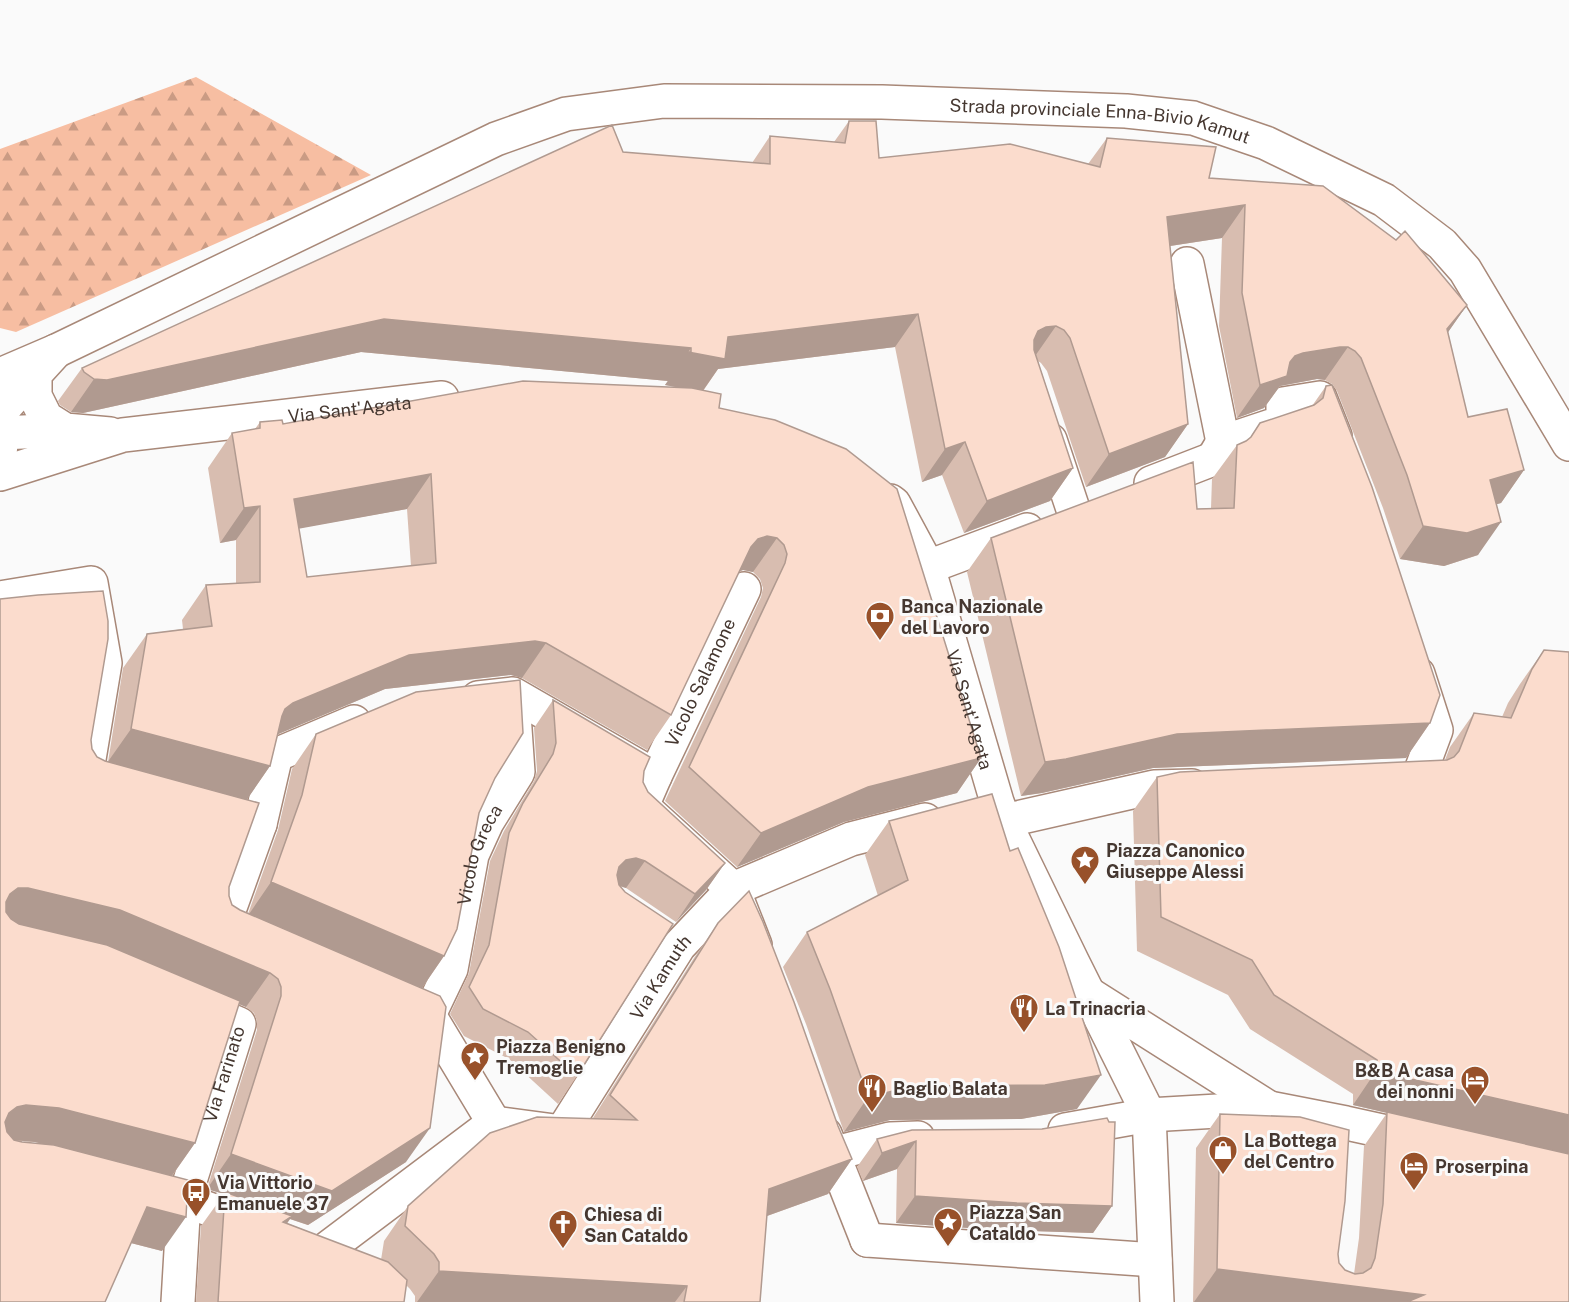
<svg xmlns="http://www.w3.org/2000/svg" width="1569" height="1302" viewBox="0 0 1569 1302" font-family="'Public Sans',sans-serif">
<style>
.forest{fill:url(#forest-firs)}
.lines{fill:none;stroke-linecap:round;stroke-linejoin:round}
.pedestrian-casing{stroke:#a88878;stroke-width:36}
.minor-casing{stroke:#a88878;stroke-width:36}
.tertiary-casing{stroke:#a88878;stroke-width:36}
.secondary-casing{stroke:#a88878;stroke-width:36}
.pedestrian{stroke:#fff;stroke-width:33}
.minor{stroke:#fff;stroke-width:33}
.tertiary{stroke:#fff;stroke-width:33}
.secondary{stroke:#fff;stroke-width:33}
.wall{fill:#d8bdb0;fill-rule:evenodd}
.shaded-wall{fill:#b09a90}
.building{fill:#fbdccd;stroke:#b09a90;stroke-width:1.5;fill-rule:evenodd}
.labels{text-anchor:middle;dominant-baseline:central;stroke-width:6;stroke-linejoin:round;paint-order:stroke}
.street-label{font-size:18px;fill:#453730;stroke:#fafafa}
.poi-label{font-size:18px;font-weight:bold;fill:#453730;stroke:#fafafa;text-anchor:start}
</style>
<defs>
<pattern id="forest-firs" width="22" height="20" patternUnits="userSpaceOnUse" patternTransform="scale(1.5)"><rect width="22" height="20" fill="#f7bea2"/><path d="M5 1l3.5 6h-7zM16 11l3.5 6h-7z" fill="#ca9b84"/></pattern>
</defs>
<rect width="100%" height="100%" fill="#fafafa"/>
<path class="forest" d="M196,77L371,175L16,332L0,328V149Z"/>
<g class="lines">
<g class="pedestrian-casing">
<g id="pedestrian">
<path d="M1187,264L1223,442"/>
<path d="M1050,440L1074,512"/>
<path d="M1213,459L1223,442L1283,422V404L1320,398L1335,436"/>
<path d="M1418,674L1436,730L1419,776"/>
<path d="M239,934L223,927L260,824"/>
<path id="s1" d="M408,1006L429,1015L451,969L472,855L487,822L518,772L513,700"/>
<path d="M1065,1130L1149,1115"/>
<path d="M832,1154L890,1139L918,1138"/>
<path id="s2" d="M184,1200L239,1024L192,1004"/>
<path d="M867,1240L1155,1260"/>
</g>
</g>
<g class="minor-casing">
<g id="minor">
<path d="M1151,483L1213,459"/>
<path d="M928,567L1027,530"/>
<path d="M0,598L91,583L105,663L86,777L95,779"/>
<path d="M478,698L513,694L655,776L642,806L733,889L755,945"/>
<path id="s3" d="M655,776L744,589"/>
<path d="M209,810L260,824L276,755L354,722"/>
<path d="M1004,821L1154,787L1192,786"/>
<path d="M429,1015L494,1123"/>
<path d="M825,1134L867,1240"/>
<path id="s4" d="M324,1251L494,1123L562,1132L679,946L733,889L851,839L925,820"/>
<path d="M178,1302L184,1200"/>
</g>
</g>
<g class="tertiary-casing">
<path id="tertiary" d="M0,412L35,374
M2,433L65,430
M145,1190L184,1200L255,1226"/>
</g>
<g class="secondary-casing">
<g id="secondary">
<path d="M56,351L35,374V396L46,418L65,430L110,434"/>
<path id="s5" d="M0,375L56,351L496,139L566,114L664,101L882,102L1126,111L1193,118L1266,143L1384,200L1442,244L1465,270L1569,444"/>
<path d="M0,428L2,433L0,454"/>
<path id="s6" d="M0,474L123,435L442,398"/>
<path id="s7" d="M890,501L894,504L928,567L997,802L1004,821L1072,961L1149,1115L1157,1302"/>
<path d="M1089,994L1269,1108"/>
<path d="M1149,1115L1269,1108L1346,1123L1419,1139"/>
</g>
</g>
<use href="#pedestrian" class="pedestrian"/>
<use href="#minor" class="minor"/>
<use href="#tertiary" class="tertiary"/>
<use href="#secondary" class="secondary"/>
</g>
<path class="wall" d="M849,121L879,158L1088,164L1107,138L1209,178L1467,305L1448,332L1468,417L1524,470L1501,503L1496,504L1478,555L1444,566L1400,559L1383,508L1337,391L1332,384L1325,380L1317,379L1280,386L1264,408L1237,418L1219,326L1222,238L1170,246L1188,424L1165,457L1086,487L1047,371L1041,363L1038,361L1073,468L1050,501L964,533L942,475L922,482L895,347L718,369L703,391L719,408L981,758L957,793L844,822L737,867L665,801L761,597L763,588L760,579L753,572L743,570L739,572L671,715L647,750L522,678L511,675L385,689L278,734L270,766L247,799L229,887V896L232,905L240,910L248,914L278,830L292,769L316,734L495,778L479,813L444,956L422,988L406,1162L308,1225L290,1219L287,1223L381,1260L384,1241L408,1206L593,1118L694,958L718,923L838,1126L852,1159L828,1194L767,1216L760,1302H415V1296L410,1289L406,1285L404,1302H196L201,1226L224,1194L207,1189L257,1030V1021L254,1013L246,1007L239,1004L195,1143L172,1176L162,1251L131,1243L0,1302V599L91,740L92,749L97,757L108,762L123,668L147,634L183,629L182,620L206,585L236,583V540L220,543L208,468L232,433L255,429L260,422L283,424L681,388L665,385L668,381L361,352L83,413L71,412L60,405L58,401L82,368L623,152L752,163L770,136L834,142ZM407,509L411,566L307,577L299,528ZM17,1141L35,1142L43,1144L22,1142Z
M1326,386L1430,723L1406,758L1153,768L1042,793L1021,796L967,572L991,538L1197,509L1211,508L1212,479L1237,445L1246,441L1249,439L1260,423L1312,406Z
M1544,650L1569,1302H1193L1196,1148L1220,1114L1338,1254L1339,1263L1345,1270L1354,1274L1359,1238L1364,1146L1387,1113L1353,1105V1094L1250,1029L1228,995L1137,951L1133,811L1157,777L1445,760L1450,747L1474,713L1502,717L1508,703L1520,684Z
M553,700L644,771L643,782L648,792L725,863L706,890L676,922L626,888L619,886L577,1076L558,1104L509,1059L464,1036L450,1014L469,973L490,861L504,831L534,781L537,771L534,728Z
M889,821L1077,1109L1021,1119L890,1120L844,1132L806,1024L783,967L807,932L878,896L865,855Z
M912,1130L1112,1206L1093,1233L998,1230L896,1223L897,1169L863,1181L857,1167L877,1139Z"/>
<path class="shaded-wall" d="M1245,205L1222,238L1144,250L1167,217Z
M1467,305L1444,338L1447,329Z
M918,314L895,347L718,369L702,392L665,385L688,352L715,357L728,337Z
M384,319L691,348L668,381L361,352L83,413L71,412L94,379Z
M1056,326L1033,359H1023L1038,331L1046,327Z
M1340,347H1348L1325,380L1317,379L1280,386L1264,408L1237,418L1260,385L1290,362L1295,356L1303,353Z
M1188,424L1165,457L1086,487L1109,454Z
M965,442L942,475L922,482L945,449Z
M1073,468L1050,501L964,533L987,501Z
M1524,470L1501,503L1467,513L1490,480Z
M431,474L407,509L270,534L294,499Z
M260,506L236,540L220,543L244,508Z
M1501,522L1478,555L1444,566L1400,559L1423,526Z
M767,536L777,538L753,572L743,570L734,573L751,547L758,539Z
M535,641L546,643L522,678L511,675L385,689L269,738L285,709L293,703L409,655Z
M1430,723L1406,758L1153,768L1042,793L1021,796L1045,762L1177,734Z
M131,729L270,766L246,801L107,763Z
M981,758L957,793L844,822L737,867L761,833L868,787Z
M636,858L645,861L626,888L617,885L607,888L619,867L626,860Z
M725,863L706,890L676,922L695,894Z
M271,882L444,956L420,991L247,917Z
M18,888H28L120,910L270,973L246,1007L96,944L0,922V908L10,894Z
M1376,1071L1569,1115V1155L1353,1105Z
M1101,1075L1077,1109L1021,1119L890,1120L844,1132L868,1097L914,1086Z
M26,1105L59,1108L195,1143L171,1177L35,1142L2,1139L0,1125L9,1113L17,1107Z
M430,1128L406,1162L308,1225L290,1219L268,1251L225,1192L224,1194L207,1189L231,1154Z
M916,1141L897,1169L863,1181L882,1153Z
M852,1159L828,1194L745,1224L769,1189Z
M915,1196L1112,1206L1093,1233L998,1230L896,1223Z
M147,1207L186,1217L162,1251L123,1241Z
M1217,1269L1424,1295L1419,1302H1194Z
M439,1271L687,1286L675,1302H417Z"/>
<path class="building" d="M849,121H876L879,158L1010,144L1100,167L1107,138L1216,147L1209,178L1323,186L1396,240L1405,231L1467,305L1447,329L1468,417L1507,409L1524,470L1490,480L1501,522L1467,533L1423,526L1407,475L1361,358L1355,351L1348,347H1340L1303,353L1295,356L1290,362L1287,376L1260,385L1242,293L1245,205L1167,217L1188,424L1109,454L1070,338L1064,330L1056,326L1046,327L1038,331L1034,340V350L1073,468L987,501L965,442L945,449L918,314L728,337L725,359L688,352H691V348L384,319L107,380L94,379L84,372L82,368L612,125L623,152L770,164V136L845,143Z
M523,381L692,388L721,394L719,408L775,420L846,449L897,489L981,758L868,787L761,833L689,767L785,563L787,554L784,545L777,538L767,536L758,539L751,547L671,715L546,643L535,641L409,655L293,703L285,709L282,716L270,766L131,729L147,634L212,626L206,585L260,582V506L244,508L232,433L260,428V422L282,420L283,424ZM431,474L436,563L307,577L294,499Z
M1332,385L1372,487L1440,695L1430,723L1177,734L1066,759L1045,762L991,538L1193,462L1197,509L1234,508L1237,445L1246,441L1251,437L1260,423L1314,405L1323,398L1326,386Z
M103,591L108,621V639L91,740L92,749L97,757L105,761L259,803L229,887V896L232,905L240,910L440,996L446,1007L430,1128L332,1191L231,1154L281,996V987L278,979L270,973L120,910L28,888H18L10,894L6,902V912L11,919L19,924L107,945L240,1001L195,1143L59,1108L26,1105L17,1107L9,1113L5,1122L7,1132L14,1140L22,1142L54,1145L188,1180L186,1217L147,1207L105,1302H0V599L38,595Z
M1544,650L1569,652V1115L1376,1071L1377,1060L1274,995L1252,960L1161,917L1157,777L1180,772L1447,760L1454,757L1459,751L1474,713L1511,718L1532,669Z
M520,680L523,733L495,778L479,813L457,929L444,956L271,882L302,795L316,734L416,692Z
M553,700L650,757L644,771L643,782L648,792L725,863L695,894L645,861L636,858L626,860L619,867L617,875L619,885L625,892L673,924L577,1076L528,1032L483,1009L469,987L489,945L509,833L523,803L553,754L556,743Z
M992,794L1010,851L1018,848L1059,947L1101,1075L1045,1085L914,1086L868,1097L830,989L807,932L908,880L889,821Z
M749,891L763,922L794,1002L838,1126L852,1159L769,1189L760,1302H684L687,1286L439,1271V1262L434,1254L405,1226L408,1206L490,1133L537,1117L637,1120L610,1095L718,923Z
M1387,1112L1569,1154V1302H1407L1424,1295L1217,1269L1220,1114L1300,1117L1349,1130L1345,1201L1338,1254L1339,1263L1345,1270L1355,1274L1363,1273L1371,1268L1375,1258L1383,1204Z
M1107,1118L1109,1122H1115L1112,1206L1017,1203L915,1196L916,1141L882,1153L877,1139L912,1130L1042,1129Z
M225,1192L292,1216L283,1222L388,1262L407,1280L404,1302H218Z"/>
<defs>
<g id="bank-pin" transform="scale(1.5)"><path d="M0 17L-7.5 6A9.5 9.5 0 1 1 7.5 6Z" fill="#98512a" stroke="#fafafa"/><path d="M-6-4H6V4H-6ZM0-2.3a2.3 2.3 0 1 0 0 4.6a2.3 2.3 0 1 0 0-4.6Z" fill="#fff"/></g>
<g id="sight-pin" transform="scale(1.5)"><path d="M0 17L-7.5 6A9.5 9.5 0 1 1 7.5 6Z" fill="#98512a" stroke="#fafafa"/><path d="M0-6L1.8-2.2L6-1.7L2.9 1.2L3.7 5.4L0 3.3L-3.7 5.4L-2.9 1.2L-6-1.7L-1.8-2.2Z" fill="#fff"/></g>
<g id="restaurant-pin" transform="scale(1.5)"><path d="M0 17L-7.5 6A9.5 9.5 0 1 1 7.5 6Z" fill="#98512a" stroke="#fafafa"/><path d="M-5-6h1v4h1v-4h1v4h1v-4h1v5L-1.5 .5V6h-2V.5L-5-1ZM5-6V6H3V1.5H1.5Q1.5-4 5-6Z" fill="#fff"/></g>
<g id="hotel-pin" transform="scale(1.5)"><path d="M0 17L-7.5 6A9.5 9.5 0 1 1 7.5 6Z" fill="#98512a" stroke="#fafafa"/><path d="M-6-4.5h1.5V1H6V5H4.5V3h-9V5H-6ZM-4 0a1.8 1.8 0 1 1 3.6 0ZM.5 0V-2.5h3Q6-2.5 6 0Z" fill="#fff"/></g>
<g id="shop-pin" transform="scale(1.5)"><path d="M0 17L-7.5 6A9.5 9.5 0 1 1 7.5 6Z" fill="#98512a" stroke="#fafafa"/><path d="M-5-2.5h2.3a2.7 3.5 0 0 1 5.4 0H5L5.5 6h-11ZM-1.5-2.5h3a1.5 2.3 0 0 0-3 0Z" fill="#fff"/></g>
<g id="bus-pin" transform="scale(1.5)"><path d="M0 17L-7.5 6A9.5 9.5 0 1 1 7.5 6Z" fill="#98512a" stroke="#fafafa"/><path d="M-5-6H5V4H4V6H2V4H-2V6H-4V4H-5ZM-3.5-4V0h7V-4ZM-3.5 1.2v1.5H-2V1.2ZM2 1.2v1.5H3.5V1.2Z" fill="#fff"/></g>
<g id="church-pin" transform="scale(1.5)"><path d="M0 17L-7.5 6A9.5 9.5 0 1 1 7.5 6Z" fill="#98512a" stroke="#fafafa"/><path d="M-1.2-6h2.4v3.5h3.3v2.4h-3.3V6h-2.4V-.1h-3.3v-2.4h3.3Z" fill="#fff"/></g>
</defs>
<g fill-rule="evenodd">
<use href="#bank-pin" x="880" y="616"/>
<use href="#sight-pin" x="1085" y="860"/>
<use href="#restaurant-pin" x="1024" y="1008"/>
<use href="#sight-pin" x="475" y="1056"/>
<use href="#hotel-pin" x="1475" y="1080"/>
<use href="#restaurant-pin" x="872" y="1088"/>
<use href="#shop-pin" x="1223" y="1150"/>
<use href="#hotel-pin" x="1414" y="1166"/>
<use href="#bus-pin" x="196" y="1192"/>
<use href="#sight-pin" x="948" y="1222"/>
<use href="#church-pin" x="563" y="1224"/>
</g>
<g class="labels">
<g class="street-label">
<text stroke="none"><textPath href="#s5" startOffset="1160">Strada provinciale Enna-Bivio Kamut</textPath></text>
<text stroke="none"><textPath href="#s6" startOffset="357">Via Sant'Agata</textPath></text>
<text stroke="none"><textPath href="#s3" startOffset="104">Vicolo Salamone</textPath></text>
<text stroke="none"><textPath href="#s7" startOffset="225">Via Sant'Agata</textPath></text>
<text stroke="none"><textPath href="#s1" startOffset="192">Vicolo Greca</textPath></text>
<text stroke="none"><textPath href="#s4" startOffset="465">Via Kamuth</textPath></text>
<text stroke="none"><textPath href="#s2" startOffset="132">Via Farinato</textPath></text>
</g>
<g class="poi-label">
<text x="901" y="606">Banca Nazionale<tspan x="901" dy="21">del Lavoro</tspan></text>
<text x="1106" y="850">Piazza Canonico<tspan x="1106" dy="21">Giuseppe Alessi</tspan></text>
<text x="1045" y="1008">La Trinacria</text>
<text x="496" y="1046">Piazza Benigno<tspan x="496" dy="21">Tremoglie</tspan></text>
<text x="1454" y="1070" text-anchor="end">B&amp;B A casa<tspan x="1454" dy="21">dei nonni</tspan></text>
<text x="893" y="1088">Baglio Balata</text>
<text x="1244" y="1140">La Bottega<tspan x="1244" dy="21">del Centro</tspan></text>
<text x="1435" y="1166">Proserpina</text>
<text x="217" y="1182">Via Vittorio<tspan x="217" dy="21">Emanuele 37</tspan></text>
<text x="969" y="1212">Piazza San<tspan x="969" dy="21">Cataldo</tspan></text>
<text x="584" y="1214">Chiesa di<tspan x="584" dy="21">San Cataldo</tspan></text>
</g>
</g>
</svg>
